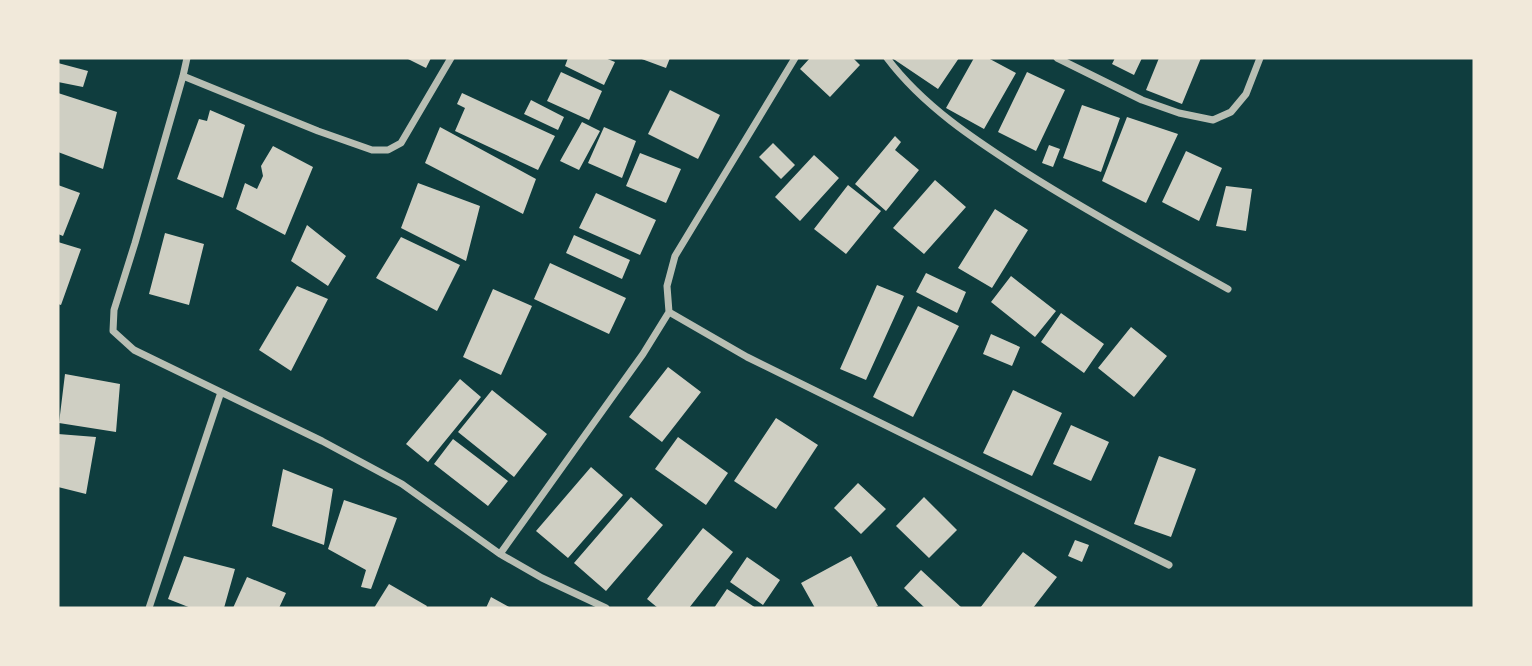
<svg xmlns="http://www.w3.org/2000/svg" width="1532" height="666" viewBox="0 0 1532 666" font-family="'Crimson Pro',serif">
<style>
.building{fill:#cfcfc3}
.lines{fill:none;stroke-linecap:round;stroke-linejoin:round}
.minor{stroke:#b8beb3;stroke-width:7}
</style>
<rect width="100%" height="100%" fill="#0f3d3e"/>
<path class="building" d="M406,58H431L426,68Z
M568,58H605L615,62L604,85L565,66Z
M639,58H670L666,68Z
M810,58H853L860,65L830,97L800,69Z
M892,58H959L938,89Z
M974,58H988L1016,73L984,129L946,108Z
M1115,58H1142L1134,75L1112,64Z
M1159,58H1201L1182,104L1146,90Z
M58,63L88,71L83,87L58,82Z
M561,72L602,91L589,120L547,101Z
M1027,72L1065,90L1036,151L998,132Z
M670,90L720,115L698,159L648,134Z
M58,93L117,112L103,169L58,152Z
M462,93L555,136L538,170L455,131L465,108L457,104Z
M531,100L564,117L558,130L524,114Z
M1082,105L1120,118L1101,172L1063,158Z
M210,110L245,125L223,198L177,179L199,119L207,121Z
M1127,117L1178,134L1146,203L1102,181Z
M582,122L600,131L579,170L560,161Z
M440,127L536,179L523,214L425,163Z
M604,127L636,141L622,178L588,163Z
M895,136L901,142L895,150L919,170L886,211L855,184Z
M773,143L795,165L781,179L759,157Z
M1049,145L1060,149L1053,167L1042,163Z
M273,146L313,167L285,235L236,209L245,183L257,189L263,176L261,166Z
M1186,151L1222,168L1199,221L1162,202Z
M640,153L681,169L666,203L626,186Z
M814,155L839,178L800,221L775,197Z
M935,180L966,207L924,254L893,228Z
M418,183L480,206L466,261L401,228Z
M58,185L80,193L63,236L58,234Z
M848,185L881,211L846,254L814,229Z
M1226,186L1252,189L1246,231L1216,226Z
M596,193L656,220L640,255L579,228Z
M995,209L1028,230L992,288L958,268Z
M307,225L346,256L328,286L291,261Z
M165,233L204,244L189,305L149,294Z
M574,235L630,260L622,279L566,253Z
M401,237L460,265L437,311L376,278Z
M58,242L81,249L61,305L58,304Z
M550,263L626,298L609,334L534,299Z
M926,273L966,292L957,313L916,292Z
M1011,276L1056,311L1035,337L991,302Z
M877,285L904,296L866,380L840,369Z
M297,286L328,299L291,371L259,350Z
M493,289L532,306L501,375L463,357Z
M918,306L959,326L913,417L873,397Z
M1061,313L1104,344L1084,373L1041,342Z
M1131,327L1167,356L1134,397L1098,368Z
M991,334L1020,347L1012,366L983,354Z
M668,367L701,392L662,442L629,417Z
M65,374L120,384L116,432L59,423Z
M460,379L481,397L428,462L406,444Z
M492,390L547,434L514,477L458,432Z
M1013,390L1062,413L1032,476L983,453Z
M776,418L818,445L776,509L734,481Z
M1071,425L1109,442L1091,481L1053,464Z
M58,434L96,437L86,494L58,487Z
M678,437L728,473L706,505L655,469Z
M453,439L508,481L488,506L434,464Z
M1159,456L1196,469L1171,537L1134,524Z
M591,467L623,495L568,558L536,531Z
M283,469L333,489L324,545L272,526Z
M858,483L886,509L861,534L834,508Z
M631,497L663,525L606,591L574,563Z
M924,497L957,530L929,558L896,526Z
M344,500L397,518L371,589L361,587L366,570L328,549Z
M703,528L733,552L689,608H658L647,599Z
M1075,540L1089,545L1082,562L1068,556Z
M1023,552L1057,577L1033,608H980Z
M184,556L235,569L224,608H191L168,599Z
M851,556L878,606L873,608H815L801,583Z
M747,557L780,580L763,605L730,582Z
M921,570L962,608H925L904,588Z
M247,577L286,593L279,608H233Z
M389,584L427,606L426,608H374Z
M727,589L756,608H714Z
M491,597L511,608H486Z"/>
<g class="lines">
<path class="minor" d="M187,58L183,76L135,243L114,310L113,331L134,350L322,441L402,484L500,554L542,578L606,608
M887,58C923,106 975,140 1025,172C1091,214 1160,251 1228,289
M1057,58L1142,100L1179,113L1213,120L1231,112L1246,94L1260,58
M183,76L318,131L372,150H388L401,143L451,58
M669,312L747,357L1169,565
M500,554L643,354L669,312L667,286L675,256L795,58
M149,608L221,392"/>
</g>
<rect width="1532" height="666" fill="none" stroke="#f1e9da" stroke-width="119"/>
</svg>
